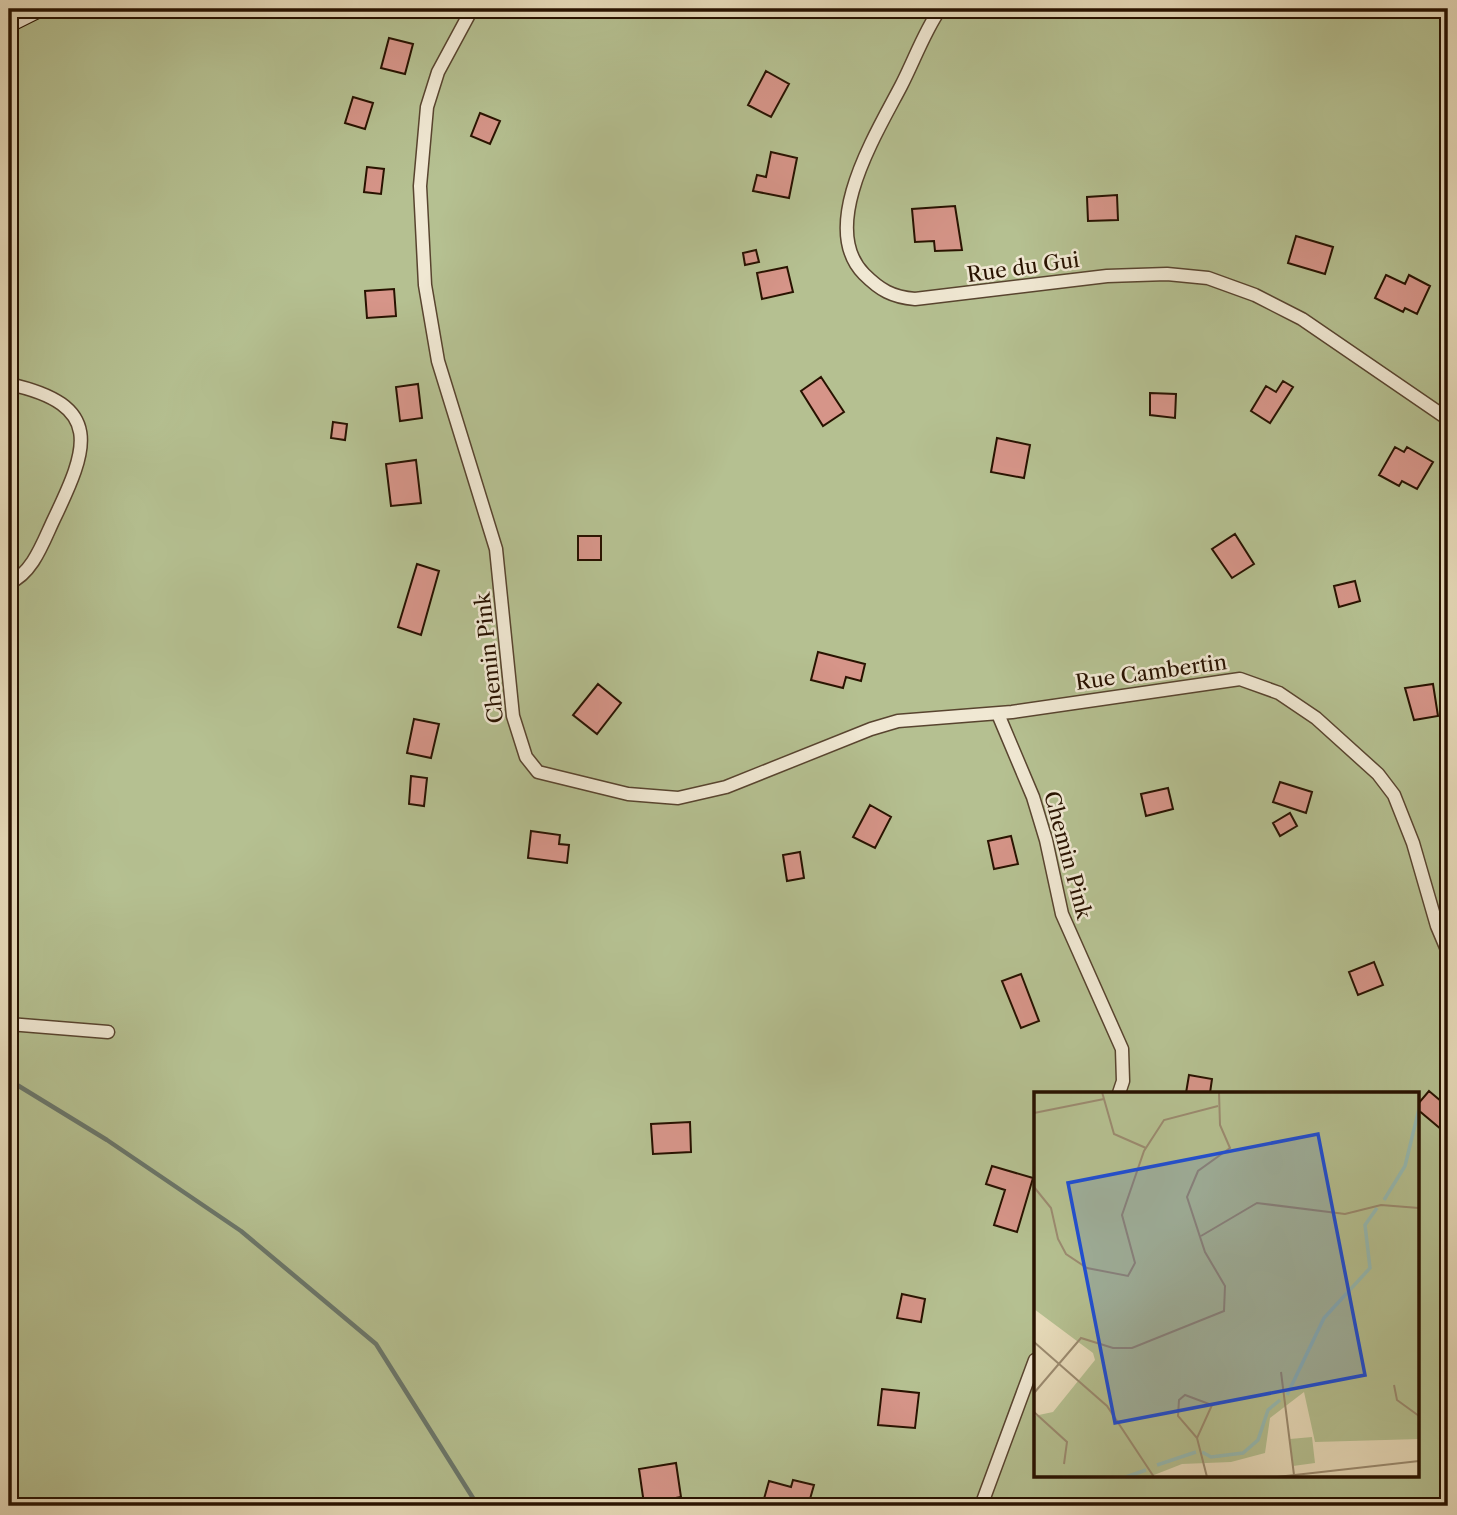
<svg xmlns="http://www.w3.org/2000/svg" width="1457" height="1515" viewBox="0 0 1457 1515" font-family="'Libre Caslon Text',serif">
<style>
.green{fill:#b5c091;stroke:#6e6948;stroke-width:2;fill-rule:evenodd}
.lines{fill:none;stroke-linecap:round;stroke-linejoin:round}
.stream{stroke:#6b776b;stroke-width:4.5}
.building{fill:#d69589;stroke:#281200;stroke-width:2}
.street-casing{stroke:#58442f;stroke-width:15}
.secondary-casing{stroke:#281200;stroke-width:20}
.street{stroke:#f0e8d3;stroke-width:12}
.secondary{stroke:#f0e8d3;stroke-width:18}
.labels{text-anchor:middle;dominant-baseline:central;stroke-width:5;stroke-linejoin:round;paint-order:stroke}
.street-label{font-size:21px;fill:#281200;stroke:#f0e8d3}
.inset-river{fill:none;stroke:#97bbb3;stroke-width:3.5}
.inset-road{fill:none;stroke:#9b8b70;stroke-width:2}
.view{fill:#1d4ed8;fill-opacity:0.15;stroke:#1d4ed8;stroke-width:3.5}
.inset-edge{fill:none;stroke:#281200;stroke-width:3.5}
</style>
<rect width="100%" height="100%" fill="#e8dcbb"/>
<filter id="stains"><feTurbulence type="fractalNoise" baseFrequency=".00286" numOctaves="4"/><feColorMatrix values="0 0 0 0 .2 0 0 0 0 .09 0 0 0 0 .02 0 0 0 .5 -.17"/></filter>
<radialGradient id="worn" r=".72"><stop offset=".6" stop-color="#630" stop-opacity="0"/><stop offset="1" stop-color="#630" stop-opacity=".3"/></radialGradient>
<path class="green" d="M9,9H1448V1506H9ZM1035,1093H1417V1475H1035Z"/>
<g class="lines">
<path class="stream" d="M9,1080L107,1140L241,1231L376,1344L478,1506"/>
</g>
<path class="building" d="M389,38L413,44L405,74L381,68Z
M766,71L789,84L771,117L748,105Z
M353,97L373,103L365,129L345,123Z
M480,113L500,121L490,144L471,136Z
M771,152L797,158L789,198L753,191L757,175L766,177Z
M367,167L384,169L381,194L364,192Z
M1117,195L1118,220L1088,221L1087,197Z
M955,206L962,250L935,251L934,241L915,242L912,209Z
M1296,236L1333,247L1325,274L1288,263Z
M756,250L759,262L745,265L743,253Z
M787,267L793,292L762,299L757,273Z
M1386,275L1405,284L1409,275L1430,286L1417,314L1405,308L1403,312L1375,298Z
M394,289L396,316L367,318L365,291Z
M821,377L844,412L823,426L801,391Z
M1283,381L1293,387L1270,423L1251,411L1266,386L1276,392Z
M418,384L422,418L400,421L396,387Z
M1150,393L1176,394L1175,418L1150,415Z
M333,422L347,424L345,440L331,438Z
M997,438L1030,445L1024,478L991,472Z
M1395,447L1404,452L1407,447L1433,462L1417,489L1402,481L1399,486L1379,475Z
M416,460L421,503L391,506L386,464Z
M1235,534L1254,564L1232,578L1212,549Z
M578,536H601V560H578Z
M417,564L439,571L421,635L398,627Z
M1355,581L1360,601L1339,607L1334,586Z
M818,652L865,664L861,681L846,677L843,688L811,680Z
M598,684L621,703L597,734L573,715Z
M1433,684L1438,716L1414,720L1405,688Z
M414,719L439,724L431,758L407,753Z
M411,776L427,778L424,806L409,804Z
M1280,782L1312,792L1306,813L1273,802Z
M1168,788L1173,809L1146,816L1141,794Z
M870,805L891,817L875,848L853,837Z
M1290,813L1297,826L1280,836L1273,823Z
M531,831L560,835L559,844L569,845L567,863L528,858Z
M1011,836L1018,864L994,869L988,841Z
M800,852L804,878L787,881L783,855Z
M1374,962L1383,985L1358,995L1349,972Z
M1021,974L1039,1021L1021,1028L1002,981Z
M1189,1075L1212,1079L1210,1093H1186Z
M1429,1091L1448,1107V1121L1442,1130L1417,1109V1105Z
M690,1122L691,1152L653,1154L651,1124Z
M992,1166L1033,1178L1017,1232L994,1225L1005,1190L986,1184Z
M902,1294L925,1299L921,1322L897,1318Z
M882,1389L919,1393L915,1428L878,1425Z
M676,1463L681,1497L644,1504L639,1469Z
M793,1480L814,1485L808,1506H762L769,1481L791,1487Z"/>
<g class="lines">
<g class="street-casing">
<path id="street" d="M472,9L438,72L427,107L420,186L425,285L438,361L496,549L513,716L526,757L538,772L628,794L678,798L726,787L871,729L898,721L1012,712L1240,679L1279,693L1316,718L1378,774L1394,795L1413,843L1437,926L1448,952
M940,9C924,32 914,61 901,86C876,134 818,227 864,274C880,290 892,297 915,299L1107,276L1167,274L1208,278L1255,295L1302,319L1448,419
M9,384C105,405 88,448 54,519C43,542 33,573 9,583
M998,714L1033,797L1046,840L1062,914L1122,1049L1123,1081L1119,1093
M9,1024L108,1032
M981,1506L1035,1360"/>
</g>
<g class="secondary-casing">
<path id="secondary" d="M9,23L37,9"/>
</g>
<use href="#street" class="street"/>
<use href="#secondary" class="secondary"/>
</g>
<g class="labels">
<g class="street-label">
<text transform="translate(1023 267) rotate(-8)">Rue du Gui</text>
<text transform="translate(489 658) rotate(-96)">Chemin Pink</text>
<text transform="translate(1151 672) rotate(-8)">Rue Cambertin</text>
<text transform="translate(1068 855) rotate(75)">Chemin Pink</text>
</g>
</g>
<g transform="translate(1034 1092)">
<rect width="385" height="385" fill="#e8dcbb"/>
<path d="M0,0H385V347L281,350L270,300L236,326L231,361L197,370L148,372L115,385H0V324L19,320L61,268L59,261L0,217ZM278,345L281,371L259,374L256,347Z" fill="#b5c091"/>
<path class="inset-river" d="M350,108L371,74L385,17M253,303L290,226L336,176L331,133L343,116M168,360L177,365L209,361L224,348L234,318L246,308M123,373L162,360M92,385L112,378"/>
<path class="inset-road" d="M68,0L80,42L112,56M0,21L70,7M0,95L17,116L24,147L32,162L53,176L94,184L101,171L88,123L110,59L130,28L184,14M167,144L223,111L311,122L347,113L385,116M0,250L73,314L120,385M247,280L260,383M360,293L363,308L385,324M0,301L47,246L79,256H98L190,219L191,194L171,160L153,105L164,79L196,56L186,33L185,0M0,320L33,350L30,372M163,346L144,324L145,308L151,303L178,313L163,346L173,385M243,385L385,369"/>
<path class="view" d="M284,42L331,283L81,331L34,91Z"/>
<rect width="385" height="385" class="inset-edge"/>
</g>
<rect width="1457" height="1515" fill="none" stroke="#e8dcbb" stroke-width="35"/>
<rect x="10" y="10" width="1436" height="1494" fill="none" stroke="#281200" stroke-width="3.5"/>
<rect x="18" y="18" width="1422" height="1480" fill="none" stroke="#281200" stroke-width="2"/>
<rect width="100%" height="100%" filter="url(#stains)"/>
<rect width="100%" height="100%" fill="url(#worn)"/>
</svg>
